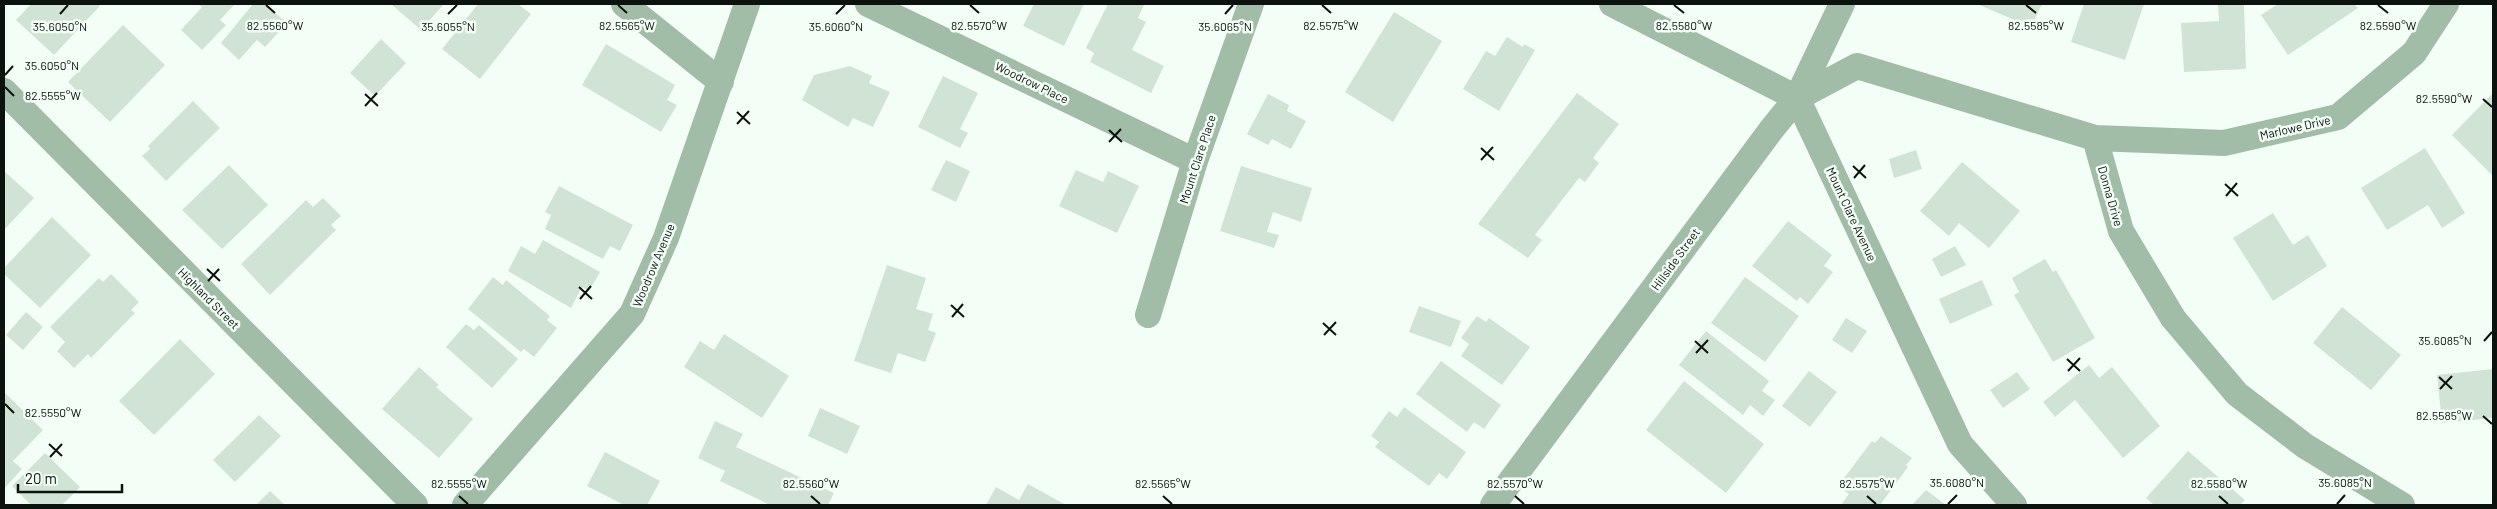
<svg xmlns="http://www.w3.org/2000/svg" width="2497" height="509" viewBox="0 0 2497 509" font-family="Barlow,sans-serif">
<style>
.building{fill:#d1e3d5}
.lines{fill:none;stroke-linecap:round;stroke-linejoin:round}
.minor{stroke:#a1bca7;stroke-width:26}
.ticks{fill:none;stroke:#0c120d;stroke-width:2}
.labels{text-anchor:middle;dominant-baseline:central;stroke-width:5;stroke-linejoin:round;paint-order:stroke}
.street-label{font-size:12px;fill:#0c120d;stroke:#f3fff6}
.ticks-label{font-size:12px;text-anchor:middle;fill:#0c120d;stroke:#f3fff6;stroke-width:5;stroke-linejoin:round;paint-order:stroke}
</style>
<rect width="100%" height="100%" fill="#f3fff6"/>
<path class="building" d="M31,4H98L100,6L54,55L16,20Z
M198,4H235L220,20L226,25L202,50L181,30L202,7Z
M253,4H265L287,23L265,47L257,40L239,60L221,43Z
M391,4H444L421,30Z
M478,4H518L531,14L480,79L442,49Z
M1034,4H1084L1064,46L1023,26Z
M1108,4L1144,5L1138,18L1146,22L1132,50L1164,66L1151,93L1090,62L1094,53L1086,48Z
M1977,4H2042L2031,27Z
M2084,4H2144L2125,60L2071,42Z
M2218,4H2244L2246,69L2184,72L2181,23L2219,21Z
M2278,4H2354L2358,8L2288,55L2261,15Z
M1394,12L1442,41L1393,122L1345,92Z
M123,25L165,65L110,122L68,82Z
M1507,37L1523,47L1524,44L1535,50L1499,111L1463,89L1486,51L1495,56Z
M381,39L406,63L375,96L350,73Z
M606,44L675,85L667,100L677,105L661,132L582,85Z
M850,66L872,76L869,83L890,92L873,127L853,118L848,127L802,100L814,75Z
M943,76L978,93L960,129L968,133L960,148L918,127Z
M1577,93L1619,124L1593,158L1599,163L1585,182L1579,178L1535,235L1542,240L1528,258L1478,224Z
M2493,93V176L2452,135Z
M1268,94L1289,105L1287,111L1306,121L1291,149L1272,139L1268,145L1247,134Z
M193,101L220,128L166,181L142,156L150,149L148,146Z
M2425,148L2465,213L2442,228L2428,205L2387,230L2361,188Z
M1916,150L1922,169L1894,178L1889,159Z
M946,160L970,171L956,202L931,190Z
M1962,162L2020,211L1989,248L1959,223L1949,236L1920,211Z
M229,165L268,205L222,249L182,210Z
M1241,166L1312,188L1301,222L1273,212L1267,232L1279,235L1274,248L1220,231Z
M1076,170L1103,182L1108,171L1139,186L1117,233L1059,206Z
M4,171L34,198L4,230Z
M559,186L633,225L620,251L610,246L603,259L545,229L551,215L545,212Z
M323,198L341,216L331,225L336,230L270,295L241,264L306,200L313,207Z
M2273,213L2293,245L2308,235L2327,266L2273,301L2233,238Z
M52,217L91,255L40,308L4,274V268Z
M1788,221L1832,255L1824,266L1833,272L1808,304L1800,297L1797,301L1752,266Z
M543,240L600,272L589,291L582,287L571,308L508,271L521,246L535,254Z
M1955,246L1966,265L1941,277L1932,259Z
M2045,259L2053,272L2056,270L2095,338L2053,362L2014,295L2019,292L2012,278Z
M887,265L926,278L916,309L933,314L928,330L936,333L925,362L898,353L891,373L854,361Z
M111,274L139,302L131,310L135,313L91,358L88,354L74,368L57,351L65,342L50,327L99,278L103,282Z
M493,277L503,285L506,280L550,316L547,320L557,328L534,357L524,349L521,352L468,309Z
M1745,277L1799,316L1765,362L1711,323Z
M1982,280L1993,305L1950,324L1939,299Z
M1419,306L1461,321L1451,347L1409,332Z
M2342,307L2401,355L2371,390L2313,343Z
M26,312L43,327L23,350L6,335Z
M1477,316L1486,322L1489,318L1530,347L1502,385L1461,356L1469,344L1461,338Z
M1846,318L1867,331L1852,353L1832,340Z
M466,324L474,330L479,325L518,359L492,388L446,347Z
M1706,331L1769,381L1762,391L1775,400L1763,416L1750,405L1743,415L1679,365Z
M724,334L789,376L762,418L684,367L700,341L714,350Z
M180,339L215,374L154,435L119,401Z
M1441,361L1501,405L1484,429L1474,422L1467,432L1416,394Z
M2089,365L2099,378L2112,367L2160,426L2123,458L2075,400L2055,417L2043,402Z
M419,367L439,385L436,387L473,419L439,458L382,409Z
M2493,369V418L2442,423L2437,375Z
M1809,371L1837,392L1810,427L1782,406Z
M2017,372L2030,389L2003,408L1990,390Z
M1684,381L1764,444L1726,493L1646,430Z
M4,392L43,430L13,461L22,469L4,489Z
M1404,407L1466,452L1447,479L1439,473L1429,486L1375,447L1379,442L1371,436L1389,411L1397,417Z
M820,408L860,426L847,454L808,436Z
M259,415L281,436L235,482L213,460Z
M715,421L743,434L736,447L834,493L828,505H770L720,481L725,471L698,458Z
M1881,436L1912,458L1906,465L1908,467L1880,505H1841L1849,494L1838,486L1872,441L1875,443Z
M2188,451L2245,500L2240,505H2154L2146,498Z
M605,452L660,481L647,505H624L587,486Z
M45,453L80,487L62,505H31L12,486Z
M1028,484L1066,505H986L996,487L1019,500Z
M1926,490L1946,505H1912Z
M270,491L285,505H256Z"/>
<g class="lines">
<path class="minor" d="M624,4L721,82
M868,4L1195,161
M1612,4L1797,98L1960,444L2014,505
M4,91L415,505
M1797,98L1857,66L2095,138L2121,231L2173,318L2237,394L2305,446L2402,505
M2095,138L2224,143L2338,117L2414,53L2446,4
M1148,315L1195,161L1251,4
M465,505L632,314L666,238L747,4
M1493,505L1771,130L1797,98L1842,4"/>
</g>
<path class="ticks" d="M266,5L275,13M618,5L627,13M970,5L979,13M1322,5L1331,13M1674,5L1684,13M2026,5L2036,13M2378,5L2388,13M60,14L68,5M448,14L457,5M836,14L845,5M1225,14L1233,5M5,75L13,66M5,87L14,96M365,94L378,106M2483,99L2492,107M365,106L377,93M737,112L750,124M737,124L749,111M1109,130L1122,142M1109,142L1121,129M1481,148L1494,160M1481,160L1493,147M1853,166L1866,178M1854,178L1865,165M2225,184L2238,196M2226,196L2237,183M207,269L220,281M208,281L219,269M579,287L592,299M580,299L591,286M951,305L964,317M952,317L963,304M1323,323L1336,335M1324,335L1336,322M1695,341L1708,353M2484,341L2492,332M1696,353L1708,340M2067,359L2080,371M2068,371L2080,358M2439,377L2452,389M2440,389L2452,376M5,404L14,413M2483,416L2492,424M49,444L62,456M50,457L62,444M459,496L468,504M811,496L820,504M1163,496L1172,504M1515,496L1524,504M1867,496L1876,504M2219,496L2228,504M1948,504L1957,495M2337,504L2345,495"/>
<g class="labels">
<g class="street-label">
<text transform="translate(1032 82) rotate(26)">Woodrow Place</text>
<text transform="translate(2295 127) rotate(-13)">Marlowe Drive</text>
<text transform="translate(1197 159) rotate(-72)">Mount Clare Place</text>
<text transform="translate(2111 196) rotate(74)">Donna Drive</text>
<text transform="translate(1852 214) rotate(65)">Mount Clare Avenue</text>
<text transform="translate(1675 259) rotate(-54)">Hillside Street</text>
<text transform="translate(653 265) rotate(-67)">Woodrow Avenue</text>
<text transform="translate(209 298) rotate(45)">Highland Street</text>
</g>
</g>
<g class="ticks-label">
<text x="275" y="30">82.5560°W</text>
<text x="627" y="30">82.5565°W</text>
<text x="979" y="30">82.5570°W</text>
<text x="1331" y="30">82.5575°W</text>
<text x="1684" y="30">82.5580°W</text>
<text x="2036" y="30">82.5585°W</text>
<text x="2388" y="30">82.5590°W</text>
<text x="60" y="31">35.6050°N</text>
<text x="448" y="31">35.6055°N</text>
<text x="836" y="31">35.6060°N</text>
<text x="1225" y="31">35.6065°N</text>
<text x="52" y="70">35.6050°N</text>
<text x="53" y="100">82.5555°W</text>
<text x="2444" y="103">82.5590°W</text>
<text x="2445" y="345">35.6085°N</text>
<text x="53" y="417">82.5550°W</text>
<text x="2444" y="420">82.5585°W</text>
<text x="1957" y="487">35.6080°N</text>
<text x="2345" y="487">35.6085°N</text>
<text x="459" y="488">82.5555°W</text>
<text x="811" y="488">82.5560°W</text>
<text x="1163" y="488">82.5565°W</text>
<text x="1515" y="488">82.5570°W</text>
<text x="1867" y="488">82.5575°W</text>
<text x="2219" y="488">82.5580°W</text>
</g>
<rect width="2497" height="509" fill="none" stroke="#0c120d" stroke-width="10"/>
<path d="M18 484v8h104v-8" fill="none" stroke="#0c120d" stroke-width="2.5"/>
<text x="25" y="484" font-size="15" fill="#0c120d" stroke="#f3fff6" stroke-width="4" paint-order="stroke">20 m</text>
</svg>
